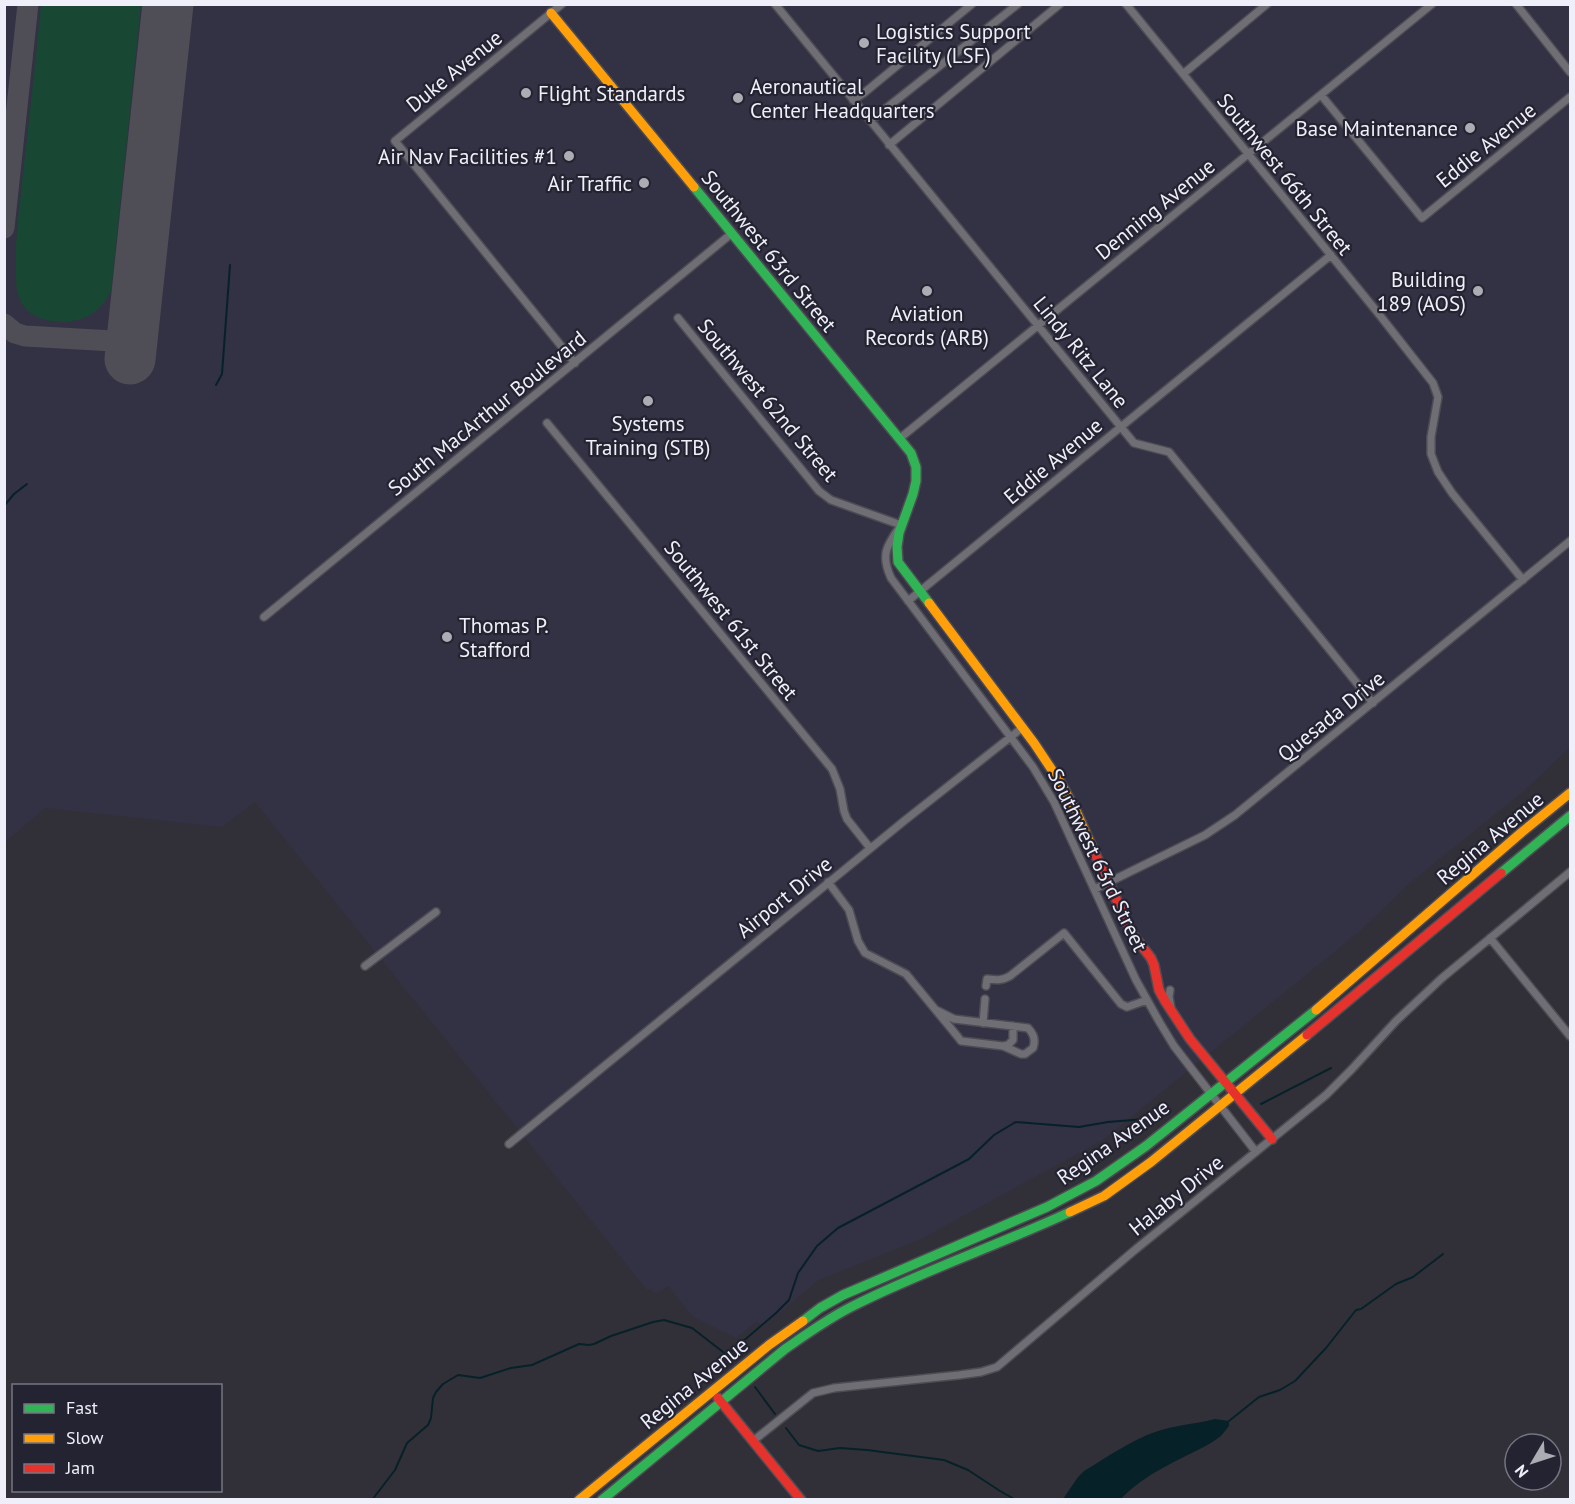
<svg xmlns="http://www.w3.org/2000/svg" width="1575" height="1504" viewBox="0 0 1575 1504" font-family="'PT Sans',sans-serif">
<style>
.built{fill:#333144}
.green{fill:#184834}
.water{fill:#072129}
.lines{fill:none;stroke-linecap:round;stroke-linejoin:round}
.stream{stroke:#072129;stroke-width:2}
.taxiway{stroke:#4f4e56;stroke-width:21}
.runway{stroke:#4f4e56;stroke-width:51}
.street-casing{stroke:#4d4c53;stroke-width:10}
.fast-casing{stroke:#4d4c53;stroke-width:12}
.slow-casing{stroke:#4d4c53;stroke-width:12}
.jam-casing{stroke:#4d4c53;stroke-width:12}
.street{stroke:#6e6e74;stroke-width:7}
.fast{stroke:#30b455;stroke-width:9}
.slow{stroke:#ff9f0a;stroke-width:9}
.jam{stroke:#e5322d;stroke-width:9}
.poi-dot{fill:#acacb5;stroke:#242331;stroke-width:2}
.labels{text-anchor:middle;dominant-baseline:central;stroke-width:4.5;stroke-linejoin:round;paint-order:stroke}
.poi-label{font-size:21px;fill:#efeff9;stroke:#242331;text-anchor:start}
.street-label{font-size:21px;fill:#efeff9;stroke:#242331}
</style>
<rect width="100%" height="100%" fill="#313038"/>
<path class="built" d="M5,5H1570V747L1524,791L1410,883L1359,932L1103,1140L923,1238L819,1280L762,1327L757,1321L736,1338L693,1317L668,1286L656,1294L651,1289L647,1290L255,802L222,827L45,808L5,842Z"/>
<path class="green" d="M41,5H141L111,291C103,307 91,318 73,321C57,324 32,320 23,305C18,298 16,288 16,279C14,242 20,202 24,165C30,111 36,58 41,5Z"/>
<path class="water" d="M1215,1419L1229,1421V1426L1221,1436L1211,1443C1180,1460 1145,1473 1121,1499H1063L1078,1477L1084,1471C1106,1458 1131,1440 1155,1432C1174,1425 1196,1424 1215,1419Z"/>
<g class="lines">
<path class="stream" d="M216,385L222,374L230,265
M4,506L14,494L27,484
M1261,1104L1331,1068
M727,1355L730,1362
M755,1387L775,1414
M1229,1421L1259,1397L1280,1390L1295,1381L1326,1348L1356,1310L1361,1309L1396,1284L1413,1277L1443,1254
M786,1428L799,1445L818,1451L840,1448L867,1450L944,1460L968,1470L1000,1491L1016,1500
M372,1500L395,1470L407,1443L428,1425L431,1418L433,1398L436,1392L443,1384L458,1375L480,1378L511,1368L532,1365L579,1344L589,1345L594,1344L611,1336L653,1322L664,1320L692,1328L727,1355L776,1313L789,1300L798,1273L817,1246L838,1228L969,1159L994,1135L1014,1123L1016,1122L1079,1127L1108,1122L1157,1118"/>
<path class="taxiway" d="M4,228L28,4
M4,324L15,333L25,336L131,342"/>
<path class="runway" d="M130,359L168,4"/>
<g class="street-casing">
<path id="street" d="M562,4L395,141L575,363
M775,4L1134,443L1169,452L1373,703
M1126,4L1378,313L1433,383L1438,397L1431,437V454L1438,472L1452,493L1523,580
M1516,4L1570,72
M1183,74L1267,4
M1321,95L1422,218L1570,97
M853,100L864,93L972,4
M870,121L1018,4
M889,145L1060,4
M678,318L819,491L831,500L901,525C887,545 880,554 891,578L1033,767L1054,802L1136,980L1160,1023L1174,1046L1256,1152
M547,423L832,769L840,789L844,811L847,819L870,848
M899,439L1432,4
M908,601L1331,255
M264,617L731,234
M828,882L849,910L858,941L865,953L906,974L958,1037L961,1041L1003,1046L1021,1054H1025L1033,1048C1036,1040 1034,1034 1028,1028L954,1019L936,1010
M1095,889L1205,835L1235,815L1570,541
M1490,938L1570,1036
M365,966L436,912
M986,986L987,979C995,980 1002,981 1010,976L1064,933L1121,1004L1127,1007L1147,1000
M1170,990L1169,997L1171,1008
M983,1023L985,999
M1003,1046L1008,1045L1013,1040V1026
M509,1144L904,821L1022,728
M753,1441L813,1393L834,1388L959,1375L981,1372L997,1367L1136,1249L1326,1095L1352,1069L1396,1021L1442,978L1570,872"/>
</g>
<g class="fast-casing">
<path id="fast" d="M694,187L911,453L916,467V481L913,494L899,533L897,547L898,562L929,603
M1501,873L1570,816
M803,1321L820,1308L843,1295L1047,1207L1096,1181L1146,1146L1316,1010
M602,1500L785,1349C808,1333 830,1317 855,1305C925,1270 999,1245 1070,1212"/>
</g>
<g class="slow-casing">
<path id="slow" d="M551,13L694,187
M929,603L1034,743L1060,782L1076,811L1091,845
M1316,1010L1522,832L1570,793
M1070,1212L1104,1196L1151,1162L1307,1035
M579,1500L769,1345L803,1321"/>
</g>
<g class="jam-casing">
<path id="jam" d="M1091,845L1133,935L1151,958L1154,965L1159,990L1165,1001L1190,1039L1272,1139
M1307,1035L1501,873
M718,1398L801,1500"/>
</g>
<use href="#street" class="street"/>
<use href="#fast" class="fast"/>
<use href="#slow" class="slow"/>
<use href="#jam" class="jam"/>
</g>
<g class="poi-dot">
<circle cx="864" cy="43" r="6"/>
<circle cx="526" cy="93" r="6"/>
<circle cx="738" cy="98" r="6"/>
<circle cx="1470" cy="128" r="6"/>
<circle cx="569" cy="156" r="6"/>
<circle cx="644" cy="183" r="6"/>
<circle cx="927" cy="291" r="6"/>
<circle cx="1478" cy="291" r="6"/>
<circle cx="648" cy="401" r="6"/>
<circle cx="447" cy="637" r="6"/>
</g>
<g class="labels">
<g class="poi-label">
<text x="876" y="31">Logistics Support<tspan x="876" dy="24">Facility (LSF)</tspan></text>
<text x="750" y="86">Aeronautical<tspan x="750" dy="24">Center Headquarters</tspan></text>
<text x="538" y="93">Flight Standards</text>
<text x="1458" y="128" text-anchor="end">Base Maintenance</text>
<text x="557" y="156" text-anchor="end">Air Nav Facilities #1</text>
<text x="632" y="183" text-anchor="end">Air Traffic</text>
<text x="1466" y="279" text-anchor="end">Building<tspan x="1466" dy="24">189 (AOS)</tspan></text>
<text x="927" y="313" text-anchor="middle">Aviation<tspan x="927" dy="24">Records (ARB)</tspan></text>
<text x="648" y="423" text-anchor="middle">Systems<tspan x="648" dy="24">Training (STB)</tspan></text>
<text x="459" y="625">Thomas P.<tspan x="459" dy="24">Stafford</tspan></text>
</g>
<g class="street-label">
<text transform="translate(454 71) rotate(-39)">Duke Avenue</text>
<text transform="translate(1486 145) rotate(-39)">Eddie Avenue</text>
<text transform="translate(1285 174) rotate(51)">Southwest 66th Street</text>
<text transform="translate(1155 209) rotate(-39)">Denning Avenue</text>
<text transform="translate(769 251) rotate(51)">Southwest 63rd Street</text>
<text transform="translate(1081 352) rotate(51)">Lindy Ritz Lane</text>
<text transform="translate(768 400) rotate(50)">Southwest 62nd Street</text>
<text transform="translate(487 413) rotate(-39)">South MacArthur Boulevard</text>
<text transform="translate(1053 461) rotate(-40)">Eddie Avenue</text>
<text transform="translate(731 620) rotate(51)">Southwest 61st Street</text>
<text transform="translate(1331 716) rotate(-39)">Quesada Drive</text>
<text transform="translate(1490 838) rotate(-40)">Regina Avenue</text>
<text transform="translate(1098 860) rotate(64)">Southwest 63rd Street</text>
<text transform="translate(784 897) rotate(-39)">Airport Drive</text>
<text transform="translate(1113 1142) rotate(-35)">Regina Avenue</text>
<text transform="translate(1176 1195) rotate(-39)">Halaby Drive</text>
<text transform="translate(694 1383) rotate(-39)">Regina Avenue</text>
</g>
</g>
<rect width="1575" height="1504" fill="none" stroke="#efeff9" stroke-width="12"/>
<rect x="12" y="1384" width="210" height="108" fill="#242331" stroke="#757581" stroke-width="1.5"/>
<rect x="24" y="1404" width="30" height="9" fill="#30b455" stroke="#757581" stroke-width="1.5"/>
<text x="66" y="1414" font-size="18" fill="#efeff9">Fast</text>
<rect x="24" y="1434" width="30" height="9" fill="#ff9f0a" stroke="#757581" stroke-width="1.5"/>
<text x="66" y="1444" font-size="18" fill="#efeff9">Slow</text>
<rect x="24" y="1464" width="30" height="9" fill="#e5322d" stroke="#757581" stroke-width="1.5"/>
<text x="66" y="1474" font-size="18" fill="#efeff9">Jam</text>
<g transform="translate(1533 1462) rotate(231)"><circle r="28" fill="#242331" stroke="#757581" stroke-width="1.5"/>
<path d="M0-4.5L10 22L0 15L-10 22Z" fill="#acacb5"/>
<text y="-9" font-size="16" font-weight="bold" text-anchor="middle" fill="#efeff9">N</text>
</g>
</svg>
